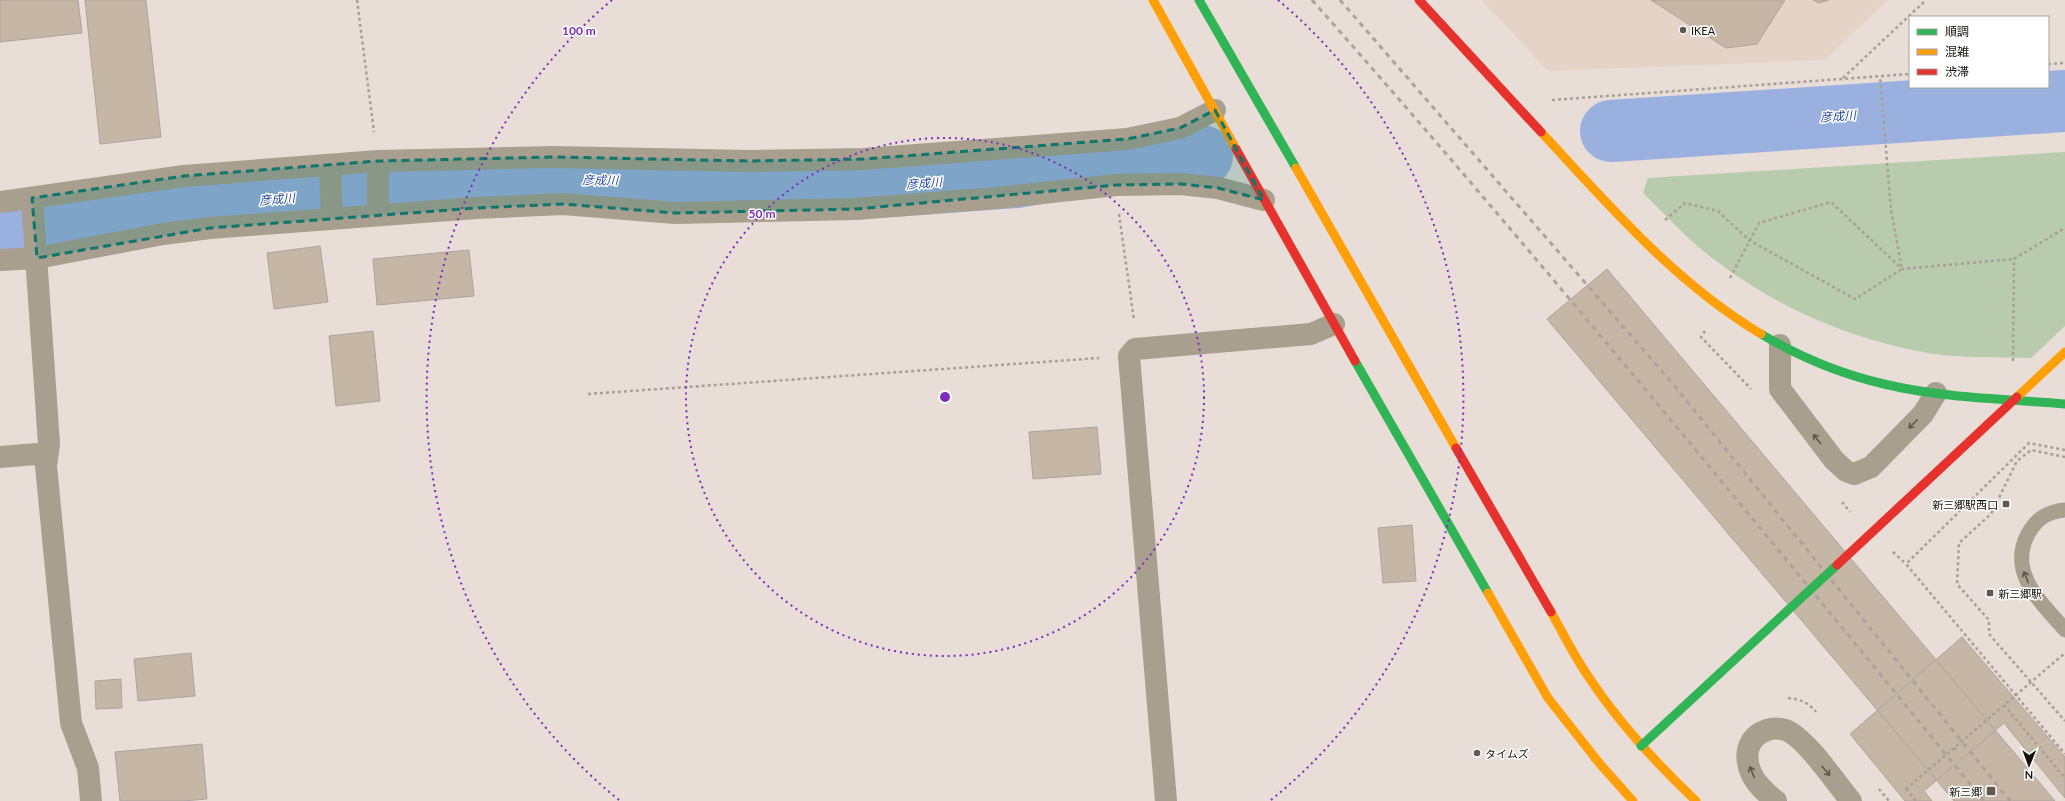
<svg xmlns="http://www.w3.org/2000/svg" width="2065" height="801" viewBox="0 0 2065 801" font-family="Lato,'Noto Sans JP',sans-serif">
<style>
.built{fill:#e6d3c7}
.green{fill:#b8cbad}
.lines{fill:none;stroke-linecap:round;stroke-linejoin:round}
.river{stroke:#9ab0df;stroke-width:62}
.building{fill:#c6b6a6;stroke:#aca49f}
.path{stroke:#a8a095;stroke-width:2.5;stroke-dasharray:3 3;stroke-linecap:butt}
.lane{stroke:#a89f8e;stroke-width:15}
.street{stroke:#a89f8e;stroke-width:22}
.fast{stroke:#30b455;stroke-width:9}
.slow{stroke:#ff9f0a;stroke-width:9}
.jam{stroke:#e5322d;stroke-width:9}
.rail{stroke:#aca39a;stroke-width:3;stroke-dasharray:5 5;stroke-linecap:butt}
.path-bridge{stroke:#a8a095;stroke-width:2.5;stroke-dasharray:3 3;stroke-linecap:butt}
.fast-bridge{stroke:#30b455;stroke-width:9}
.slow-bridge{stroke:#ff9f0a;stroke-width:9}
.jam-bridge{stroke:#e5322d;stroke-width:9}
.oneway{stroke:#60584d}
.marked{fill:#0f766e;fill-opacity:0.2;stroke:#0f766e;stroke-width:3;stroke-dasharray:8 5;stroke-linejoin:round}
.ring{fill:none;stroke:#7b2cbf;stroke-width:2;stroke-dasharray:2 4}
.poi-dot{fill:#605853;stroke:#fff;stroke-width:1.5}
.labels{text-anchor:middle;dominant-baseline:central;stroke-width:3;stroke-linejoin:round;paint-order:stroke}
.poi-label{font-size:11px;fill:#17110c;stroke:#fff;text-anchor:start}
.water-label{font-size:12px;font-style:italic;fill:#274c9f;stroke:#fff}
.centre{fill:#7b2cbf;stroke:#fff;stroke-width:2}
.ring-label{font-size:12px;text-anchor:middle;font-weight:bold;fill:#7b2cbf;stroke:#fff;stroke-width:3;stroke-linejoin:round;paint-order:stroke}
</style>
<rect width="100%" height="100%" fill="#e8ddd7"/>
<path class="built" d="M1482,0H1887L1825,60L1548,71Z"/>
<path class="green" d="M2065,152V326L2031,358C2001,357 1963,358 1934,354C1850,340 1774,307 1707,254C1684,236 1664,213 1643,193L1648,178Z"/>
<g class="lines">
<path class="river" d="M1611,131L2065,101
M0,234L53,229L195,206L348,193L577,180L891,186L1017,177L1094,164L1202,156"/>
</g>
<path class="building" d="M0,0H78L82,33L0,42Z
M85,0H146L161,137L100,144Z
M1651,0H1785L1757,44L1726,48Z
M1813,0H1829L1819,3Z
M320,246L328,302L274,309L267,253Z
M469,250L474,296L377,305L373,259Z
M1607,269L2055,801H1954L1547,319Z
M373,331L380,401L336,406L329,336Z
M1097,427L1101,474L1033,479L1029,432Z
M1412,525L1416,581L1383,583L1378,528Z
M1962,637L2065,757V798L2004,723L1924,791L1932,801H1905L1850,734Z
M191,653L195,696L138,701L134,659Z
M121,679L122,708L96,709L95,681Z
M202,744L207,799L183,801H120L115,752Z"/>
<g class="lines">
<path class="path" d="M357,0L374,132
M2048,64L2065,63
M1843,78L1926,0
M1552,100L1910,74
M1119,214L1134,320
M1665,220L1685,203L1718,211L1749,240L1855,299L1902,269L1891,210L1880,76
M1730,278L1759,223L1831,202L1902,269L2014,259
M1705,331L1701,337L1751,389
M2013,361L2014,259L2065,228
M588,394L1099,358
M2065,450L2029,443L1906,564L2065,754
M2065,457L2031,450L2017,461L1991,514L1959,543L1957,584L1989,620V634L2065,721
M1842,502L1850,512
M1893,552L1906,564
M1788,698C1800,699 1809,703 1816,712
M2004,705L2065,778
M1954,748L1958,752
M1879,789L1889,801
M1906,789L1916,801"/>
<path class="lane" d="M2065,510C2047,512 2037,518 2028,534C2007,573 2042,603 2065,630"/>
<path class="street" d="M330,166L332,218
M32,198L49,444L46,466L71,723L88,768L91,801
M0,202L184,176L378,161L554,157L750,161L864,159L1127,139L1180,128L1215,110
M378,215V161
M0,260L37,258L163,234L210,228L476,208L563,204L675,213L856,209L996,198L1116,185L1181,184L1218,188L1264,200
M1780,345V389L1834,460L1846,471L1854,474L1871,467L1923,414L1936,393
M0,457L48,453
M1166,801L1129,356L1135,349L1311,334L1334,324
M1776,801C1767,794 1757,785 1752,775C1743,756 1747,737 1767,730C1773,728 1782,728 1788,731C1809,742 1835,782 1851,801"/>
<path class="fast" d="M1199,0L1296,168
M1761,334C1798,356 1841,374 1884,384C1942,398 2005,399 2065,404
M1355,361L1488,593"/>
<path class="slow" d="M1153,0L1236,149
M1541,132C1609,205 1674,282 1761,334
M1296,168L1456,448
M1488,593L1548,698L1600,764L1633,801
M1551,612C1563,633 1574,656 1588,676C1618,722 1656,763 1696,801"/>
<path class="jam" d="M1419,0L1541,132
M1236,149L1355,361
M1456,448L1551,612"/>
<path class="rail" d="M1312,0C1543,261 1763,531 1984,801
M1340,0L1673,384L2010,801"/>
<path class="path-bridge" d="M1906,789L2065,653"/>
<path class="fast-bridge" d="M1641,746L1837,565"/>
<path class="slow-bridge" d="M2017,397L2065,352"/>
<path class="jam-bridge" d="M1837,565L2017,397"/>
</g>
<defs><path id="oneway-shaft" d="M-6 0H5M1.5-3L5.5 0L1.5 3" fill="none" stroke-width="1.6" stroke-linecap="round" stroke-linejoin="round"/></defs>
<g class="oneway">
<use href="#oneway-shaft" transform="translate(1913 424) rotate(135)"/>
<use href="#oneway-shaft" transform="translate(1817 439) rotate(-128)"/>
<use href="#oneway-shaft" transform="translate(2026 577) rotate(-112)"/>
<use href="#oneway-shaft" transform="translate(1826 771) rotate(50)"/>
<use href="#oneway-shaft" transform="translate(1752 772) rotate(-112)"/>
</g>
<path class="marked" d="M1215,110L1264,200L1218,188L1181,184L1116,185L856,209L675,213L563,204L476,208L210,228L37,258L32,198L184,176L378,161L554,157L750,161L864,159L1127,139L1180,128Z"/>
<g class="ring">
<circle cx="945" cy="397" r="259"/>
<path d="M619 800A518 518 0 0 1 612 0M1278 0A518 518 0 0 1 1271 800"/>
</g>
<g class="poi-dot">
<circle cx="1683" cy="30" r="4"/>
<rect x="2002" y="500" width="8" height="8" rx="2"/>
<rect x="1986" y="589" width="8" height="8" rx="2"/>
<circle cx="1477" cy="753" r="4"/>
<rect x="1986" y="786" width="10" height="10" rx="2"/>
</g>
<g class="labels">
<g class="poi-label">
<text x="1691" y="30">IKEA</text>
<text x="1998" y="504" text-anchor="end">新三郷駅西口</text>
<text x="1998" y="593">新三郷駅</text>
<text x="1485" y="753">タイムズ</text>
<text x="1982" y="791" text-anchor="end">新三郷</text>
</g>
<g class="water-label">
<text transform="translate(1838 116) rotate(-4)">彦成川</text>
<text transform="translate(600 180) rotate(1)">彦成川</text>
<text transform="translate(924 183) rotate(-4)">彦成川</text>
<text transform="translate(277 199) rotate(-5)">彦成川</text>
</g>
</g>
<circle cx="945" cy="397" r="6" class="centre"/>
<g class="ring-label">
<text x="579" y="35">100 m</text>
<text x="762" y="218">50 m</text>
</g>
<rect x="1909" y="16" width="140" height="72" fill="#ffffff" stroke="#a2a09e"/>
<rect x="1917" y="29" width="20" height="6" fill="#30b455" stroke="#a2a09e"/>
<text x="1945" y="36" font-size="12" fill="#17110c">順調</text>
<rect x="1917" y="49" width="20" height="6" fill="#ff9f0a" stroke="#a2a09e"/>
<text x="1945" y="56" font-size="12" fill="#17110c">混雑</text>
<rect x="1917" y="69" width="20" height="6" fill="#e5322d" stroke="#a2a09e"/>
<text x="1945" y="76" font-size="12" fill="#17110c">渋滞</text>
<g transform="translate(2029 765) rotate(181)" stroke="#ffffff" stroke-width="3" paint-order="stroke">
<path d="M0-3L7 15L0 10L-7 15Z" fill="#17110c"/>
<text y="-6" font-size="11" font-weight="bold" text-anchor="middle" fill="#17110c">N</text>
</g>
</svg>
